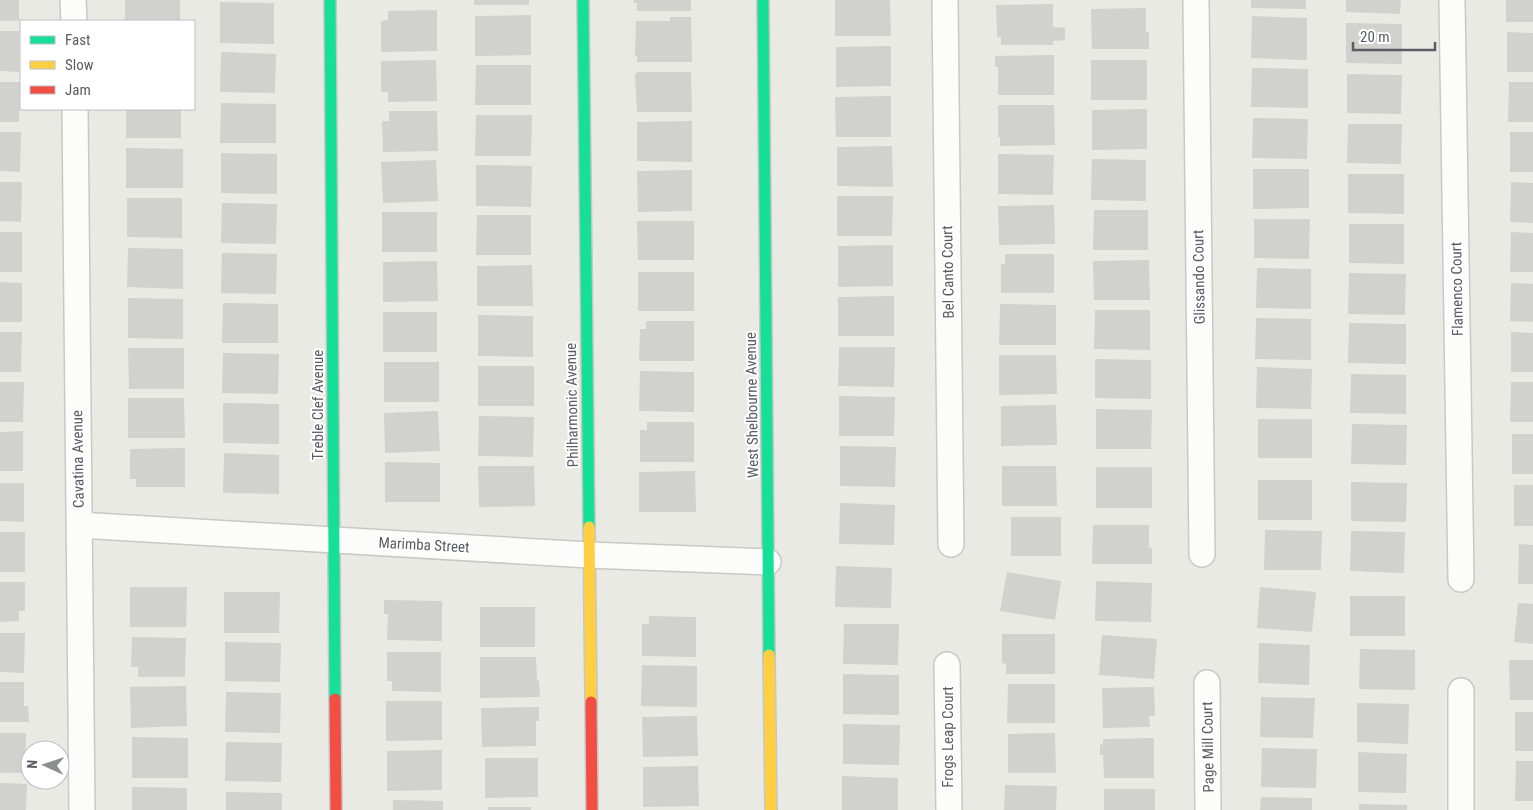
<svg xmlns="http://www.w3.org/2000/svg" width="1533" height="810" viewBox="0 0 1533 810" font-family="'Roboto Condensed',sans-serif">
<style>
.building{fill:#d1d1cd}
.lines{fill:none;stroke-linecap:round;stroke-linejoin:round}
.street-casing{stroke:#c8c8c7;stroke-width:28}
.fast-casing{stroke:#c7c7c7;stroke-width:14}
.slow-casing{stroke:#c7c7c7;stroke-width:14}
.jam-casing{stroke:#c7c7c7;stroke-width:14}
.street{stroke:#fcfcfb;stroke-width:25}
.fast{stroke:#16e098;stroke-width:11}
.slow{stroke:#ffcf43;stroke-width:11}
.jam{stroke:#f24e42;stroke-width:11}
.labels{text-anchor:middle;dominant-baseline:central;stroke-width:4;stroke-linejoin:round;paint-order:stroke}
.street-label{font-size:15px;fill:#5b5c63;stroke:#fff}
</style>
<rect width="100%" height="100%" fill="#eaeae5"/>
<path class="building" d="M0,0H19V21H0Z
M125,0H180V21H125Z
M474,0H529V5H474Z
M634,0H691V11H637V3H634Z
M835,0H890L891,36H835Z
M1251,0H1306V9L1251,8Z
M1346,0H1401L1400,14L1346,12Z
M1506,0H1533V22H1506Z
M220,2L274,3V44L220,43Z
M1053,4V27L1065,28V40L1053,41V45H1001V37H997L996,5Z
M1146,8V32H1149V49H1092L1091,9Z
M437,10V51L381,52V21L388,20V11Z
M531,15V55L475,56V16Z
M1252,16L1307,18V60L1251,58Z
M670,17H691L692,62H637V56H635L636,21H670Z
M1346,23L1402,24V64L1346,63Z
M0,31H19V72L0,71Z
M1507,32L1533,33V72H1507Z
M891,46V86L836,87V47Z
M221,52L276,54L275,93L220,92Z
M1054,55V95H998V67H995V56Z
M436,60L437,101L388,102V92H381V61Z
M1091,60H1147V100H1091Z
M476,65H531V105H475Z
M1252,68L1308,69V108L1251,107Z
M637,72H691L692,112H637L635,75Z
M1347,74L1402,75L1401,114L1347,113Z
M0,82H20L19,122H0Z
M1509,82H1533V122H1508Z
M891,96V137H836L835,97Z
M221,103L276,104V143H220Z
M998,105H1054L1055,145L1000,146V137H998Z
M126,109H181V138H126Z
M1147,109V149L1092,150V110Z
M389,111H437L438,151L383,152L382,121H389Z
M476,115H532L531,156H475Z
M1253,118L1308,119L1307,159L1252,158Z
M692,121V162L637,161V122Z
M1348,124H1402L1401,164L1347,163Z
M0,132H21L20,172L0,171Z
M1510,132H1533V172H1510Z
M892,146L893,187L837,186V147Z
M126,148L183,149V188H126Z
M221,153L277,154V194L221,193Z
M998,154L1054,155L1053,195L998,194Z
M1092,159L1146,160V201L1091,200Z
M436,160L438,201L383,203L381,162Z
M476,165L532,166L531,207L476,206Z
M1253,169H1309V208L1253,209Z
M692,170V211L638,212L637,171Z
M1348,174H1404V214L1348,213Z
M0,182H22L21,222L0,221Z
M1511,182L1533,183V223L1510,222Z
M837,196H893L892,236H837Z
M127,198H182V238L127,237Z
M222,203L277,204L276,244L221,243Z
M1054,205L1055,244L999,245L998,206Z
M1094,210H1148V250H1093Z
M382,212H437V252H382Z
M477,215H531V255H476Z
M1254,219H1310L1309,259L1254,258Z
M637,221H694V260H638Z
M1349,224H1404V264L1349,263Z
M0,232H22V272H0Z
M1511,232L1533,233V272H1510Z
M893,245V286L838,287V246Z
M128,248L183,249V289L127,287Z
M222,253L277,254L276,294L221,293Z
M1005,254H1054V293H1001V264H1005Z
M1149,260L1150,300H1094L1093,261Z
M437,261L438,301L383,302V262Z
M532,265L533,306H477V266Z
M1257,268L1311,269V309L1256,308Z
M638,272H694V311H638Z
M1349,273L1406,274L1405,315L1348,314Z
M0,282L22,283V322H0Z
M1511,283L1533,284V322L1510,321Z
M894,296V336H838V297Z
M128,298L183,299V339L128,338Z
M223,303L278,304V343H222Z
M1000,304L1056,305V345H999Z
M1095,310H1150V350L1094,349Z
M383,312H437V352H383Z
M478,315L533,316V357L478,356Z
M1256,318L1311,319V360L1255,359Z
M646,321H694V361H639L640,329H646Z
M1349,323L1406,324V364L1348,363Z
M0,332H22L21,372H0Z
M1511,332L1533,333V372H1511Z
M839,347H895L894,387L838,386Z
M128,348H184V389H129Z
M223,353L279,354L278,394L222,393Z
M999,355H1056L1057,394L999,395Z
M1095,359L1151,360V399L1095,398Z
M384,362H439V402H384Z
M478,366H534V406H478Z
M1257,367L1312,369L1311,409L1256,408Z
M640,371L694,372V412L639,411Z
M1351,374L1406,375V414L1350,413Z
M0,382H24L23,422H0Z
M1511,382H1533V422H1510Z
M839,396L895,397L894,436H839Z
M128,398H184L185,438H128Z
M223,403L279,404V444L223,443Z
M1056,405L1057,445L1001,446V406Z
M1096,409L1152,410L1151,449H1096Z
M438,411L440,451L385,453L384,413Z
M479,416L534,417L533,457L478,456Z
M1258,419H1312V458H1258Z
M647,422H694V462H640V430H647Z
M1352,424L1407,425L1406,465L1351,464Z
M23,431V471H0V432Z
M1512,434H1533V474H1512Z
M840,446L896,447L895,487L840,486Z
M185,448V487H136V479H130V449Z
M224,453L279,455V494L223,493Z
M385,462L440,463V502H385Z
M478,466H534L535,506L479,507Z
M1002,466H1056L1057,506H1002Z
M1096,467H1152V508H1096Z
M695,471L696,512H639V472Z
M1258,480H1312V520H1258Z
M1351,482L1407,483L1406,522L1351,521Z
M0,483H24V522L0,521Z
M1514,485H1533V526H1514Z
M840,503L895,505L894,545L839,544Z
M1011,517H1061V556H1011Z
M1093,525H1149V548L1152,547V564H1092Z
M1265,530L1322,531L1321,570H1264Z
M1351,531L1405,532L1404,573L1350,571Z
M0,532H25V572H0Z
M1519,544L1533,545V584H1518Z
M836,566L892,568L891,608L835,607Z
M1007,572L1061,581L1055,620L1000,611Z
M1096,581L1152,583L1151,622L1095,621Z
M0,582H25V611H19V621L0,622Z
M130,587H187L186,627H130Z
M1260,587L1316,592L1312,632L1257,628Z
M224,592H280L279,633H224Z
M1350,596H1405V636H1350Z
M384,600L442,601V641L387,640L388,614H384Z
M1518,603L1533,604V644L1514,642Z
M480,607H535V647H480Z
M649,616L696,617V657L642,656V624H649Z
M844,624H899L898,665L843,664Z
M0,633H25L24,673L0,672Z
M1002,634H1055V674H1006V664L1002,663Z
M1102,635L1157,639L1154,679L1099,675Z
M132,637L186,638L185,677H138V667H131Z
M225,642L281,643L280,682L225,681Z
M1259,643L1310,645L1309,685L1258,683Z
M1360,649L1415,650V690L1359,689Z
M387,652H441V692L392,691V681H387Z
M480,657H536L537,680L539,681L540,697L480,698Z
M1509,660H1533V700H1510Z
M642,665L697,666V707L641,706Z
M843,674L899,675V715L843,714Z
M0,682H24V706H28L29,722H0Z
M1008,684H1055V723H1007Z
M186,686L187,726L131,728L130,687Z
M1154,687L1155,716H1149L1150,727L1103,728L1102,688Z
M226,692L281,693L280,733L225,732Z
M1261,697L1315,698L1313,738L1260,737Z
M386,701H442V740L386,741Z
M1357,703L1409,704L1408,744L1357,742Z
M539,707V721H536V746L482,747L481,708Z
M1515,712H1533V751H1515Z
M697,716L698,756L643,757L642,717Z
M843,724L900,725L899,765L843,764Z
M0,733H26L25,773H0Z
M1055,733L1056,773H1008V734Z
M132,737L188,738V778H132Z
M1154,738V778H1104L1103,755H1100V744L1103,745V739Z
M226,742L282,743L281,782L225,781Z
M1262,748L1317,749L1316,788L1261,787Z
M442,750V790L387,791V751Z
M1358,752L1407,754L1406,793L1358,792Z
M485,758H538V797L485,798Z
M1516,761H1533V801H1515Z
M698,766L699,806L643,807V767Z
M842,776L898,778V810H842Z
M0,783L27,784L26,810H0Z
M1005,785L1057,786L1056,810H1004Z
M132,787L187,788V810H132Z
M1104,789H1155V810H1104Z
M226,792L282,793V810H226Z
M1261,797L1312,798V810H1260Z
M393,800L443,801V810H393Z
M1359,804L1407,805V810H1359Z
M488,807H531V810H488Z"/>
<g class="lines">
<g class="street-casing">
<path id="street" d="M73,0L74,21
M945,0L951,544
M1196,0L1202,554
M1452,0L1461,579
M75,109L82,810
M79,525L589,555L768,562
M947,665L949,810
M1207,683L1208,810
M1461,691V810"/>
</g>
<g class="fast-casing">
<path id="fast" d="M330,0L335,699
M583,0L589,527
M763,0L769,655"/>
</g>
<g class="slow-casing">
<path id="slow" d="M589,527L591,702
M769,655L771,810"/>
</g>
<g class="jam-casing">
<path id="jam" d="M335,699L336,810
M591,702L592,810"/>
</g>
<use href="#street" class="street"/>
<use href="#fast" class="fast"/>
<use href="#slow" class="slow"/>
<use href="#jam" class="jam"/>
</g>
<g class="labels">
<g class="street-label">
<text transform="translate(948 272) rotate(-91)">Bel Canto Court</text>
<text transform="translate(1199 277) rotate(-91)">Glissando Court</text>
<text transform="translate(1457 289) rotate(-91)">Flamenco Court</text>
<text transform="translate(318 405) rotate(-90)">Treble Clef Avenue</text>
<text transform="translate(572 405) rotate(-91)">Philharmonic Avenue</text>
<text transform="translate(752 405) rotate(-91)">West Shelbourne Avenue</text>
<text transform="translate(78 459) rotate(-91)">Cavatina Avenue</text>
<text transform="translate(424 545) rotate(3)">Marimba Street</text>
<text transform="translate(948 737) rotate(-90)">Frogs Leap Court</text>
<text transform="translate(1208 747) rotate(-91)">Page Mill Court</text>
</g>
</g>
<rect x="20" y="20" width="175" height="90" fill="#ffffff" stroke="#bdbec1"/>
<rect x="30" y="36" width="25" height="8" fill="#16e098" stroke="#bdbec1"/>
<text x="65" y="45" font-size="15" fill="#5b5c63">Fast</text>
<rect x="30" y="61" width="25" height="8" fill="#ffcf43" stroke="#bdbec1"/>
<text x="65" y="70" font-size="15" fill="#5b5c63">Slow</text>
<rect x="30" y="86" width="25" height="8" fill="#f24e42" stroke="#bdbec1"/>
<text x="65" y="95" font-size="15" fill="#5b5c63">Jam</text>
<g transform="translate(45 765) rotate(273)"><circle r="24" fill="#ffffff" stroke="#bdbec1"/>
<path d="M0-4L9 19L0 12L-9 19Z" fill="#8d8e90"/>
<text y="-8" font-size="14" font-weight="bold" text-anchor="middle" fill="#5b5c63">N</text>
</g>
<path d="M1353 42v8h82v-8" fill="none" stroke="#5b5c63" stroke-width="2.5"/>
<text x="1360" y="42" font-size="15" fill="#5b5c63" stroke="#ffffff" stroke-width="4" paint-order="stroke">20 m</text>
</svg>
